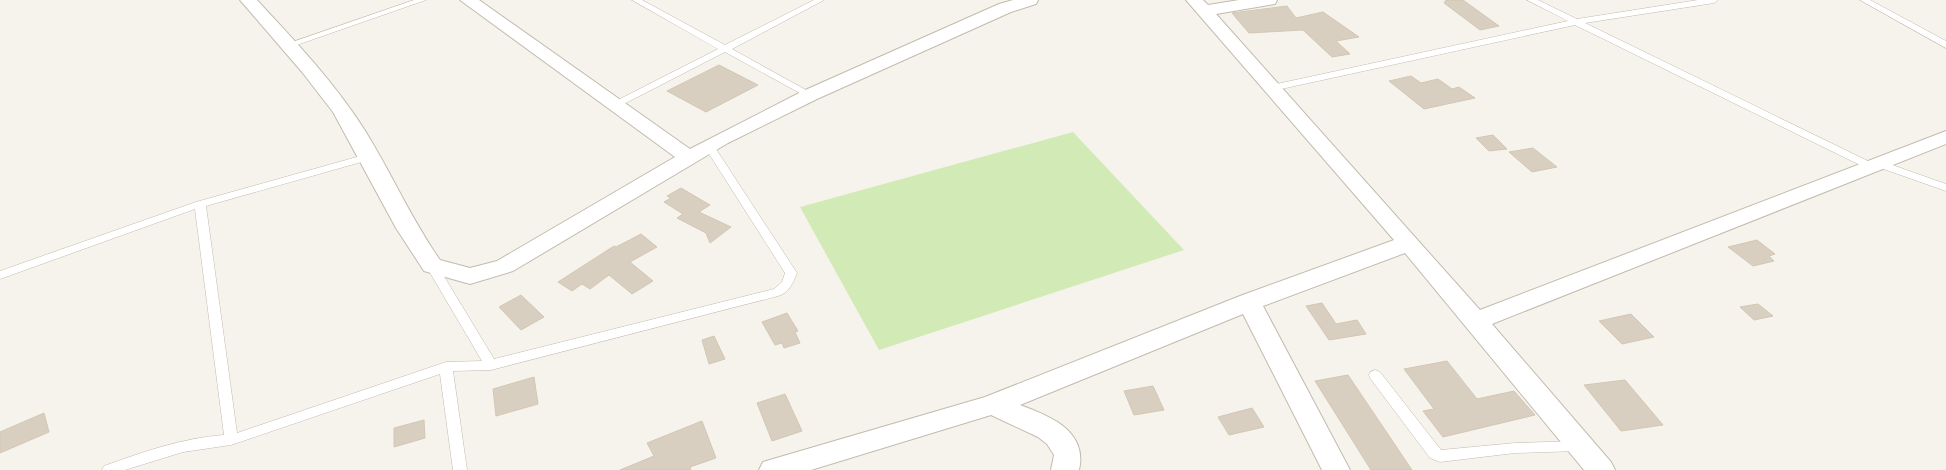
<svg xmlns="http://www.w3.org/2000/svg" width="1946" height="470" viewBox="0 0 1946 470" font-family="'Open Sans',sans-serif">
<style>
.green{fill:#d2eab5}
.building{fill:#d8cfc1;stroke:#d3c7b4}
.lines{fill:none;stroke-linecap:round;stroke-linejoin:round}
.service-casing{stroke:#c2bbae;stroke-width:1}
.minor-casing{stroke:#c2bbae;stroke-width:2}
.service{fill:#fff;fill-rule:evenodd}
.minor{fill:#fff;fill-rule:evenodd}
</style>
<rect width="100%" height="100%" fill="#f6f3ec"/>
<path class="green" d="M1073,132L1184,250L879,350L800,207Z"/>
<path class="building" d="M1446,0H1463L1499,26L1480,30L1444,3Z
M1287,6L1296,18L1323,12L1359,37L1336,41L1350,54L1332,57L1303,30L1249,33L1232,13Z
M719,65L758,85L706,112L667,91Z
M1411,76L1421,83L1438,79L1452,89L1459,87L1475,98L1424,109L1389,81Z
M1493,135L1507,149L1489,151L1476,138Z
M1533,148L1557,167L1532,172L1509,152Z
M681,188L710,205L699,212L731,227L710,243L706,233L677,218L683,214L664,202L671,198L667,196Z
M641,234L657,247L630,262L653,281L632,294L609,275L590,289L582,284L572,291L558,282L614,246L616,247Z
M1757,240L1775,254L1769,256L1774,261L1753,266L1728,247Z
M521,295L544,317L521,330L499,307Z
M1322,303L1336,324L1357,320L1366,334L1329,340L1306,306Z
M1758,304L1773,316L1754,320L1740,307Z
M787,313L798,331L795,332L800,343L784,348L782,343L775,345L762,322Z
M1631,314L1654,337L1622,344L1599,321Z
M714,336L725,359L709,364L702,340Z
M1447,361L1477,399L1514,391L1535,415L1443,437L1423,411L1434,409L1404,369Z
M1348,375L1412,470H1371L1315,381Z
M534,377L538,404L496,416L493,389Z
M1625,380L1663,425L1621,431L1584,385Z
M1153,386L1164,410L1134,415L1124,391Z
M785,394L802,431L772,441L757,403Z
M1252,408L1264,427L1229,435L1218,417Z
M44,413L49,432L0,453V432Z
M424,420L425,438L394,447V428Z
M702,421L716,458L690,467L691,470H620L654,456L647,443Z"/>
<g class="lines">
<g class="service-casing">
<path id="service" d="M414,0H426L291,47H285L284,45Z
M632,0H642L725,45L814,0H824L732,49L815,95L810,98L807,97L725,52L618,107H612L610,105L612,103L718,49Z
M1527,0H1538L1577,19L1698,0H1718L1714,3L1585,23L1872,163L1877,160L1881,161L1946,184V191L1875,166L1874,168H1866L1575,25L1272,91L1267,88L1272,85L1568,21Z
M1860,0H1870L1946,41V48Z
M709,143L714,146L797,273C793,283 789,293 778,296L491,370L453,371L467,470H453L440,374L231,445L183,452L125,470H102L104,466C143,452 182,438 224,435L195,209L0,279V271L196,202L364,155H372L373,157L372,159L206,206L237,433L446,362L482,361L426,266L432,262L436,263L494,359L774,289L782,282L785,273L704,146Z
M1375,370L1380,372L1441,450L1515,443L1579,441L1584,442L1586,446L1584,450L1579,451L1515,453L1440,462L1430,458L1370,378L1369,375L1370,372Z"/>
</g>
<g class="minor-casing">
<path id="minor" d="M240,0H257C295,41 334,82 364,129C391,172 411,219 440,260L470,268L497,261L675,157L460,0H479L690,149L803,91L999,4L1013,0H1038L1036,4L1011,12L817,99L728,143L513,271L470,284L424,271L396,228L333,112L302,72Z
M1186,0H1203L1208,5L1239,0H1277L1275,4L1269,5L1216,14L1480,310L1946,131V144L1492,324L1611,462L1615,470H1584L1405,253L1263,306L1350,470H1322L1243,314L1020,405C1050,416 1088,431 1079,470H1051L1054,455L1047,444L1038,437L991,415L811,470H759L763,462L773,459L985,397L1240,296L1394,240Z"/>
</g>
<use href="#service" class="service"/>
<use href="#minor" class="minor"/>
</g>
</svg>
